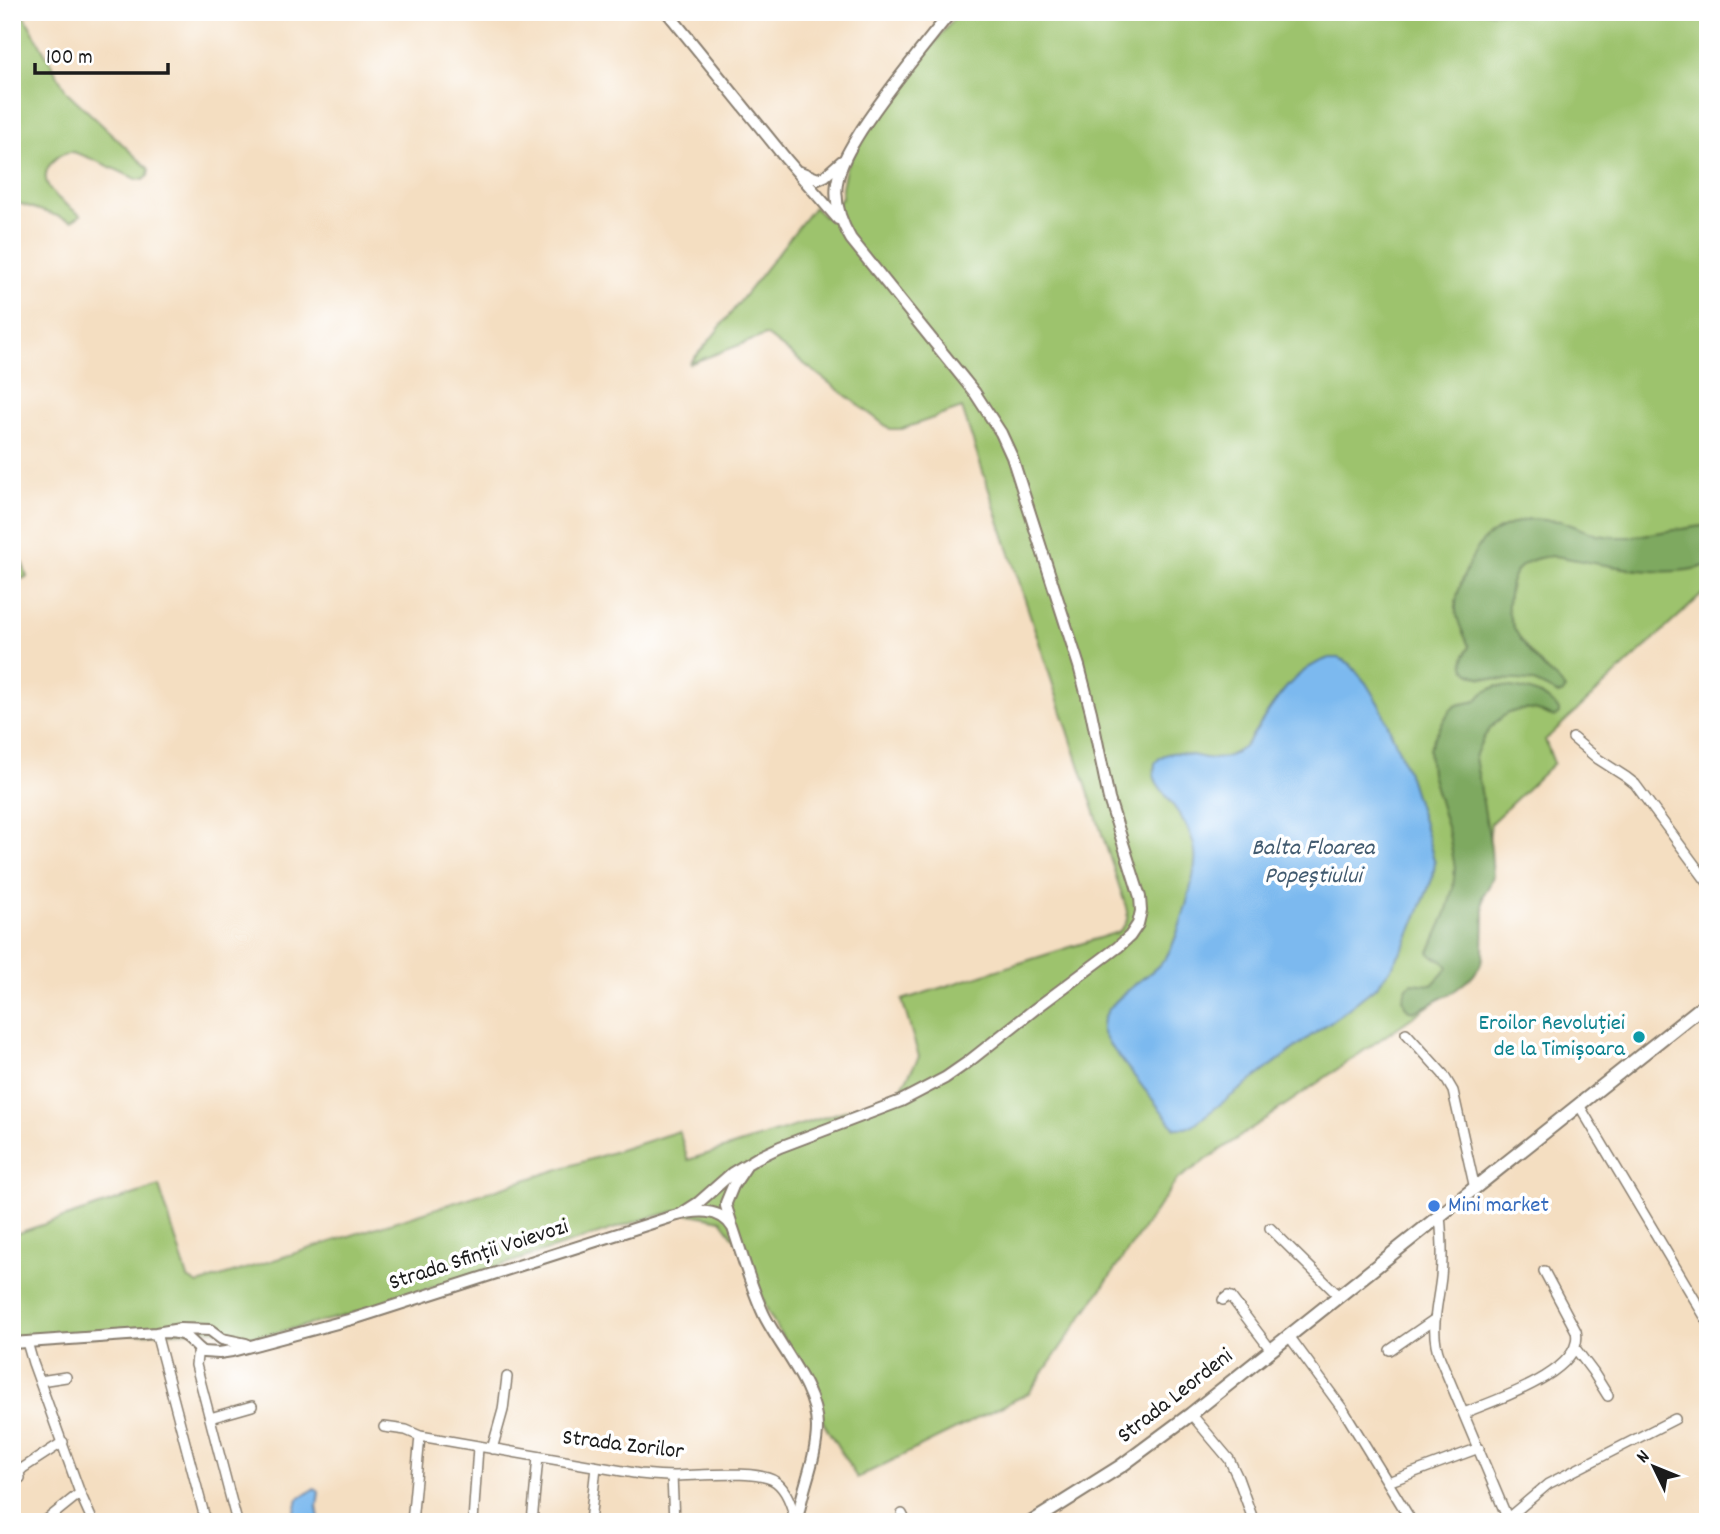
<svg xmlns="http://www.w3.org/2000/svg" width="1720" height="1534" viewBox="0 0 1720 1534" font-family="Dekko,sans-serif">
<style>
.green{fill:#9dc36d;stroke:#5c7044;stroke-width:2}
.forest{fill:#7ea960;stroke:#4d623e;stroke-width:2}
.water{fill:#7bb9ef;stroke:#4c6a86;stroke-width:2}
.lines{fill:none;stroke-linecap:round;stroke-linejoin:round}
.minor-casing{stroke:#887d6e;stroke-width:12}
.tertiary-casing{stroke:#887d6e;stroke-width:14}
.secondary-casing{stroke:#887d6e;stroke-width:16}
.minor{stroke:#fff;stroke-width:9}
.tertiary{stroke:#fff;stroke-width:10}
.secondary{stroke:#fff;stroke-width:12}
.culture-dot{fill:#0f9aa8;stroke:#fff;stroke-width:2.5}
.shop-dot{fill:#3f7fe0;stroke:#fff;stroke-width:2.5}
.labels{text-anchor:middle;dominant-baseline:central;stroke-width:7;stroke-linejoin:round;paint-order:stroke}
.culture-label{font-size:23px;fill:#0d838f;stroke:#fff;text-anchor:end}
.shop-label{font-size:23px;fill:#366cbe;stroke:#fff;text-anchor:start}
.street-label{font-size:23px;fill:#1c1c1c;stroke:#fff}
.water-label{font-size:24px;font-style:italic;fill:#425b70;stroke:#fff}
</style>
<rect width="100%" height="100%" fill="#fff"/>
<filter id="ink" filterUnits="userSpaceOnUse"><feTurbulence type="fractalNoise" baseFrequency=".0143" numOctaves="2"/><feDisplacementMap in="SourceGraphic" scale="14" xChannelSelector="R" yChannelSelector="G"/><feConvolveMatrix kernelMatrix="1 2 1 2 8 2 1 2 1" color-interpolation-filters="sRGB"/></filter>
<filter id="wash" filterUnits="userSpaceOnUse"><feTurbulence type="fractalNoise" baseFrequency=".00686" numOctaves="4" result="noise"/><feDisplacementMap in="SourceGraphic" scale="28" xChannelSelector="R" yChannelSelector="G"/><feGaussianBlur stdDeviation="1.57" result="paint"/><feColorMatrix in="noise" values="0 0 0 0 0 0 0 0 0 0 0 0 0 0 0 0 0 1.4 0 .05"/><feComposite in="paint" operator="in"/></filter>
<g filter="url(#wash)">
<rect width="100%" height="100%" fill="#f4dec1"/>
<path class="green" d="M12,12H22L67,92L149,169L148,176L143,180L136,179C125,174 80,152 71,152C64,152 57,156 52,162C32,185 65,204 81,215L72,221L12,201Z
M959,12H1708V589L1545,740L1554,763L1491,823L1479,944L1453,985L1433,1003L1177,1180L1029,1393L857,1478L823,1422L819,1405L814,1392L768,1312L745,1253L721,1220L676,1211L638,1221L348,1315L271,1334L234,1339L215,1330L12,1340V1235L159,1186L188,1278L198,1284L679,1131L688,1160L898,1094L919,1057L902,1000L1118,932C1127,924 1129,919 1126,907L962,408L902,429H890L766,335L689,364L709,341L814,207L824,217L842,198V187L846,167L861,141L892,97Z
M12,527L27,577L12,582Z"/>
<path class="forest" d="M1529,519L1561,521L1597,535L1614,537H1629L1708,525V565C1664,581 1600,563 1554,556C1536,557 1516,563 1511,583C1510,592 1507,602 1508,611C1513,633 1531,655 1547,671C1553,677 1562,682 1565,690L1562,694H1557C1550,690 1541,684 1533,682C1513,676 1444,689 1469,647C1465,635 1457,624 1456,610C1455,599 1459,588 1463,578C1478,539 1488,529 1529,519Z
M1497,686C1521,687 1543,691 1559,710V714L1555,717C1548,715 1540,711 1533,710C1502,706 1484,731 1475,757L1491,848L1492,864L1493,876L1489,886L1482,897L1484,913L1483,957L1480,966L1473,976L1452,993L1416,1011L1409,1010L1405,1006L1403,998L1407,987L1412,983L1432,985L1448,968C1445,959 1434,960 1429,952L1446,913L1453,888L1455,868L1449,834L1431,774L1429,749L1436,734L1450,710L1457,705L1476,701L1483,693Z"/>
<path class="water" d="M1329,658H1339L1349,663L1366,683L1381,708L1407,770L1423,821L1435,863L1433,877L1405,945L1389,971L1377,986L1344,1012L1308,1038L1193,1125L1186,1128H1175L1109,1044C1106,1039 1103,1035 1102,1030C1098,1004 1149,978 1164,960C1177,943 1193,885 1195,863C1196,856 1195,849 1193,842C1189,824 1167,798 1157,783L1154,776L1155,763C1170,743 1193,758 1213,759C1225,759 1235,754 1244,747C1269,714 1287,671 1329,658Z
M314,1489L317,1490L319,1492L317,1507L319,1518L316,1522H296L294,1515L298,1499Z"/>
</g>
<g filter="url(#ink)">
<g class="lines">
<g class="minor-casing">
<path id="minor" d="M1573,738L1598,759L1626,777L1635,784L1708,883
M1406,1033L1443,1074L1453,1091L1475,1189
M1579,1105L1708,1322
M1440,1216C1442,1236 1443,1257 1441,1277C1438,1305 1429,1331 1440,1358L1509,1522
M1270,1228L1339,1296
M1223,1300L1228,1296L1231,1297L1271,1350
M156,1333L206,1522
M1289,1336L1344,1411L1412,1522
M27,1342L33,1363L80,1493L93,1522
M1575,1348L1593,1372L1608,1396
M200,1350L197,1356L196,1365L237,1522
M1390,1350L1435,1319
M40,1381L66,1377
M1464,1413C1492,1401 1586,1372 1576,1331L1544,1271
M1191,1414L1229,1459L1238,1478L1254,1522
M210,1418L252,1406
M384,1427L406,1430L420,1436L640,1474C651,1475 662,1476 673,1476C697,1476 759,1469 776,1482C788,1491 792,1508 796,1521
M492,1449L503,1410L507,1377
M672,1476L674,1522
M20,1478L19,1472L23,1468L63,1442
M1388,1482L1479,1448
M902,1514L906,1522
M1508,1518L1548,1484L1675,1419
M44,1522L80,1493
M412,1522L420,1436
M473,1522L478,1447
M532,1522L538,1457
M590,1522L596,1467"/>
</g>
<g class="tertiary-casing">
<path id="tertiary" d="M667,12L786,159L838,219
M800,172L818,179L825,176L842,161
M681,1214L698,1203L732,1173L757,1158L780,1147L901,1101L945,1078L968,1062L1035,1009L1118,947L1130,936L1138,924L1141,911L1140,897L1109,799L1091,712L1079,666L1012,457L1001,433L975,393L851,239C841,222 834,203 837,183C840,164 852,145 862,129C889,88 920,51 951,12
M731,1222L726,1206V1203L733,1186L745,1168
M162,1332C190,1332 185,1338 203,1352L219,1353L232,1351L356,1318L674,1216C696,1210 720,1207 733,1228C743,1258 751,1287 764,1315C781,1349 817,1388 817,1427C817,1459 801,1490 797,1522
M12,1343L156,1333L180,1329L210,1330L222,1339L246,1344"/>
</g>
<g class="secondary-casing">
<path id="secondary" d="M1032,1522L1121,1466L1191,1414L1708,1002"/>
</g>
<use href="#minor" class="minor"/>
<use href="#tertiary" class="tertiary"/>
<use href="#secondary" class="secondary"/>
</g>
</g>
<circle class="culture-dot" cx="1639" cy="1037" r="7"/>
<circle class="shop-dot" cx="1434" cy="1206" r="7"/>
<g class="labels">
<g class="culture-label">
<text x="1625" y="1024">Eroilor Revoluției<tspan x="1625" dy="26">de la Timișoara</tspan></text>
</g>
<g class="shop-label">
<text x="1448" y="1206">Mini market</text>
</g>
<g class="street-label">
<text transform="translate(479 1256) rotate(-18)">Strada Sfinții Voievozi</text>
<text transform="translate(1176 1397) rotate(-38)">Strada Leordeni</text>
<text transform="translate(623 1446) rotate(7)">Strada Zorilor</text>
</g>
<g class="water-label">
<text x="1313" y="849">Balta Floarea<tspan x="1313" dy="28">Popeștiului</tspan></text>
</g>
</g>
<rect width="1720" height="1534" fill="none" stroke="#fff" stroke-width="42"/>
<g transform="translate(1654 1467) rotate(313)" stroke="#ffffff" stroke-width="5" paint-order="stroke">
<path d="M0-5L12 26L0 18L-12 26Z" fill="#1c1c1c"/>
<text y="-10" font-size="19" font-weight="bold" text-anchor="middle" fill="#1c1c1c">N</text>
</g>
<path d="M35 63v10h133v-10" fill="none" stroke="#1c1c1c" stroke-width="3.5"/>
<text x="46" y="63" font-size="21" fill="#1c1c1c" stroke="#ffffff" stroke-width="5" paint-order="stroke">100 m</text>
</svg>
